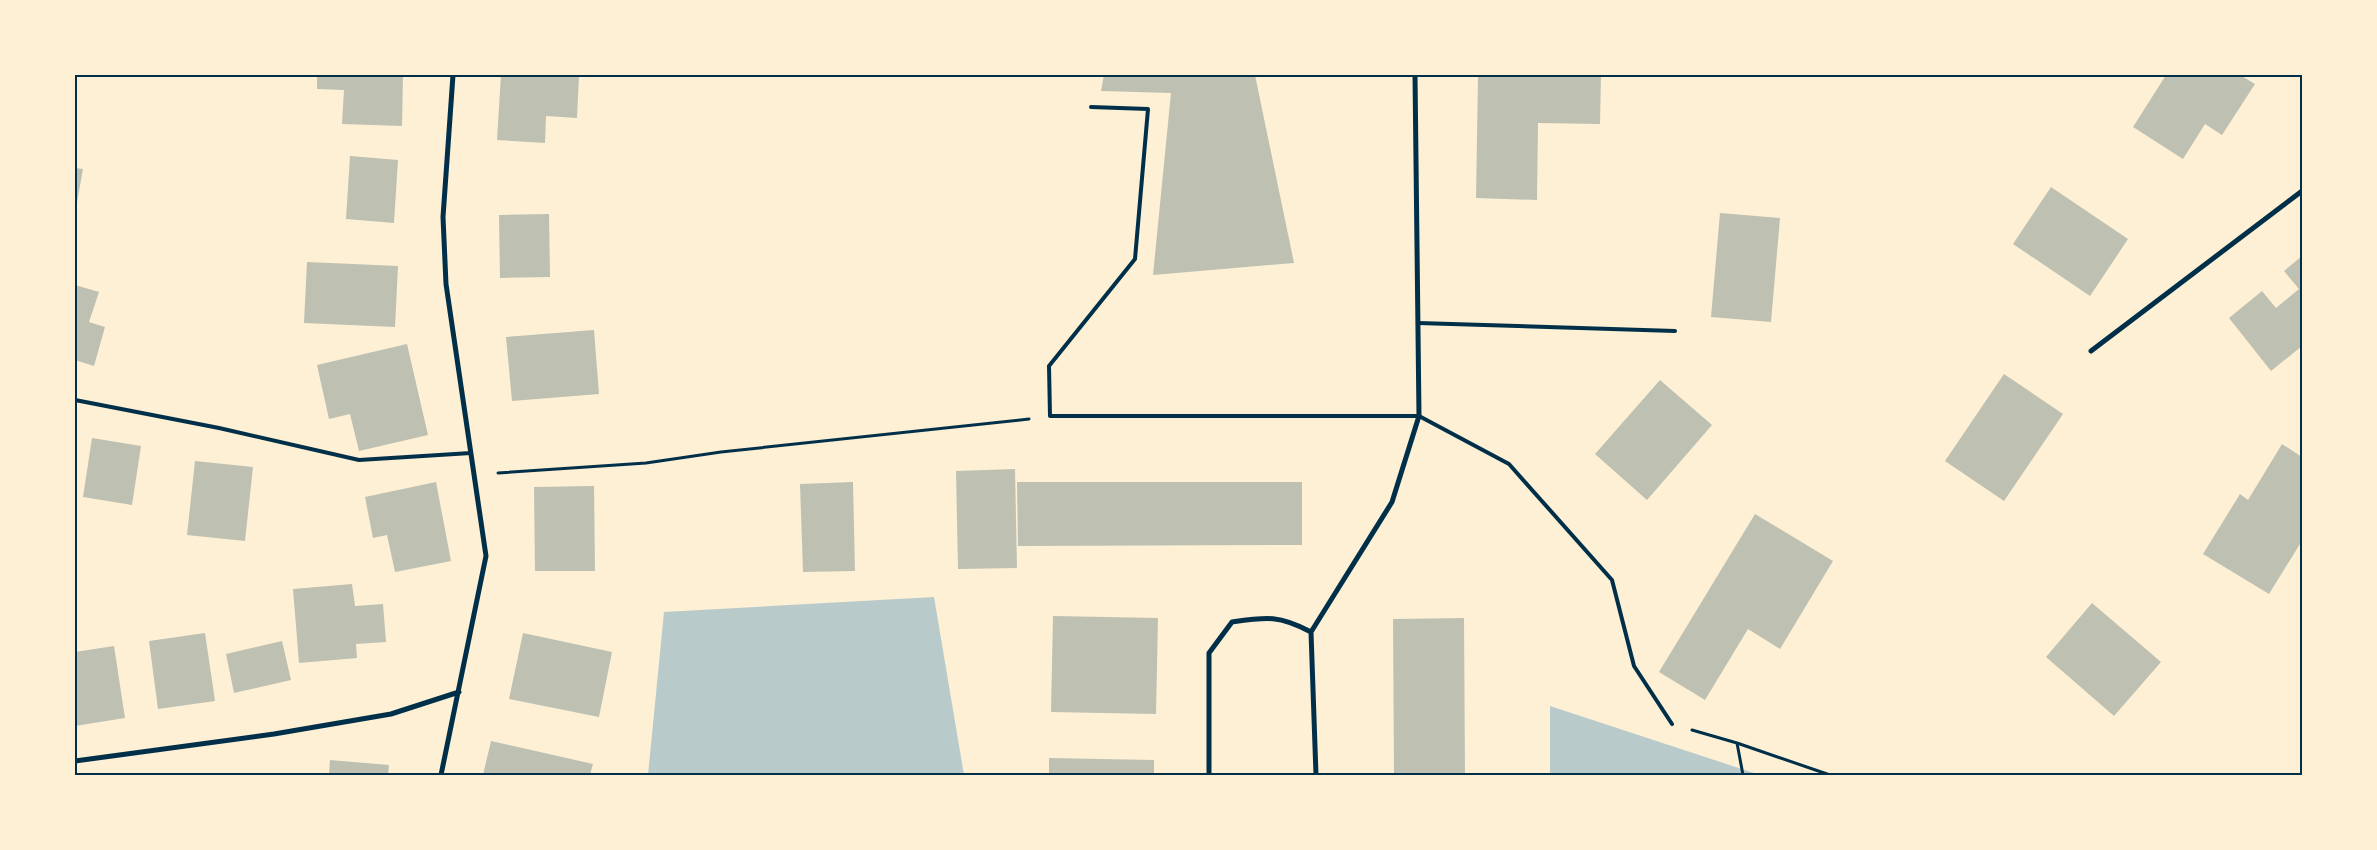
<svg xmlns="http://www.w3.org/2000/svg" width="2377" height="850" viewBox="0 0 2377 850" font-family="'PT Sans Narrow',sans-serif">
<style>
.green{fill:#b9caca}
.building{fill:#bec0b2}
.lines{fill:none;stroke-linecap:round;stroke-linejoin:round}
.path{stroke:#003049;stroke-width:3}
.service{stroke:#003049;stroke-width:4}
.minor{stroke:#003049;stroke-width:5}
.neatline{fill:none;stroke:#003049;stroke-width:2}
</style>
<rect width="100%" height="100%" fill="#fdf0d5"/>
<path class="green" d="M934,597L964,775H648L664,612Z
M1550,706L1760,775H1550Z"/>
<path class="building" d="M317,75H403L402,126L342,124L344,90L317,89Z
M501,75H579L577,118L546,116L545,143L497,140Z
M1104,75H1255L1294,263L1153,275L1171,93L1101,91Z
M1478,75H1601L1600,124L1538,123L1537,200L1476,198Z
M2166,75H2240L2255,84L2222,135L2205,124L2183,159L2133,127Z
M350,156L398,160L394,223L346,219Z
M75,168L83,169L76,208H75Z
M2051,187L2128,239L2090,296L2013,244Z
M1720,213L1780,218L1771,322L1711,317Z
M549,214L550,277L500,278L499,215Z
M2302,256V346L2271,371L2229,318L2262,291L2276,308L2299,289L2284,271Z
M307,262L398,266L395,327L304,323Z
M75,285L99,292L89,322L105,327L94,366L75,360Z
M594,330L599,394L512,401L506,337Z
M407,344L428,435L359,451L350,414L329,419L317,365Z
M2004,374L2063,414L2004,501L1945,461Z
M1660,380L1712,425L1647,500L1595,454Z
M92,438L141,446L132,505L83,497Z
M2282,444L2302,457V545L2300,544L2269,594L2203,554L2240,494L2248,500Z
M195,461L253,467L245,541L187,535Z
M1015,469L1017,568L958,569L956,471Z
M436,482L451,561L395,572L387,535L373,538L365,497Z
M853,482L855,571L803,572L800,484Z
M1017,482H1302V545L1018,546Z
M594,486L595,571H535L534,487Z
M1755,514L1833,561L1780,649L1748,629L1705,700L1659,672Z
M352,584L355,606L383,604L386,642L356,644L357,658L299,663L293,589Z
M2092,603L2161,662L2114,716L2046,657Z
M1053,616L1158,618L1156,714L1051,712Z
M1464,618L1465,775H1394L1393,619Z
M205,633L215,701L158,709L149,641Z
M523,633L612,652L599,717L509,699Z
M282,641L291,680L234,693L226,654Z
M114,646L125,718L75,726V652Z
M491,741L593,764L590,775H483Z
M1049,758L1154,760V775H1049Z
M330,760L389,765L388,775H329Z"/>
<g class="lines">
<path class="path" d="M498,473L646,463L721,452L1029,419
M1692,730L1737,743L1830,775
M1737,743L1743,775"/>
<path class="service" d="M1091,107L1148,109L1135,259L1049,366L1050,416H1419L1509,464L1612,580L1634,666L1672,724
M1418,323L1675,331
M75,400L219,428L359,460L471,453"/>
<path class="minor" d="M2091,351L2302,191
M75,761L274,734L391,714L459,692
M441,775L486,556L446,284L443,217L453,75
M1209,775V653L1232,622C1267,617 1279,615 1311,632
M1316,775L1311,632L1392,502L1419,416L1415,75"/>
</g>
<rect width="2377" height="850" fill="none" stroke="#fdf0d5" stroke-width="152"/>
<rect x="76" y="76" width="2225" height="698" class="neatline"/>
</svg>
